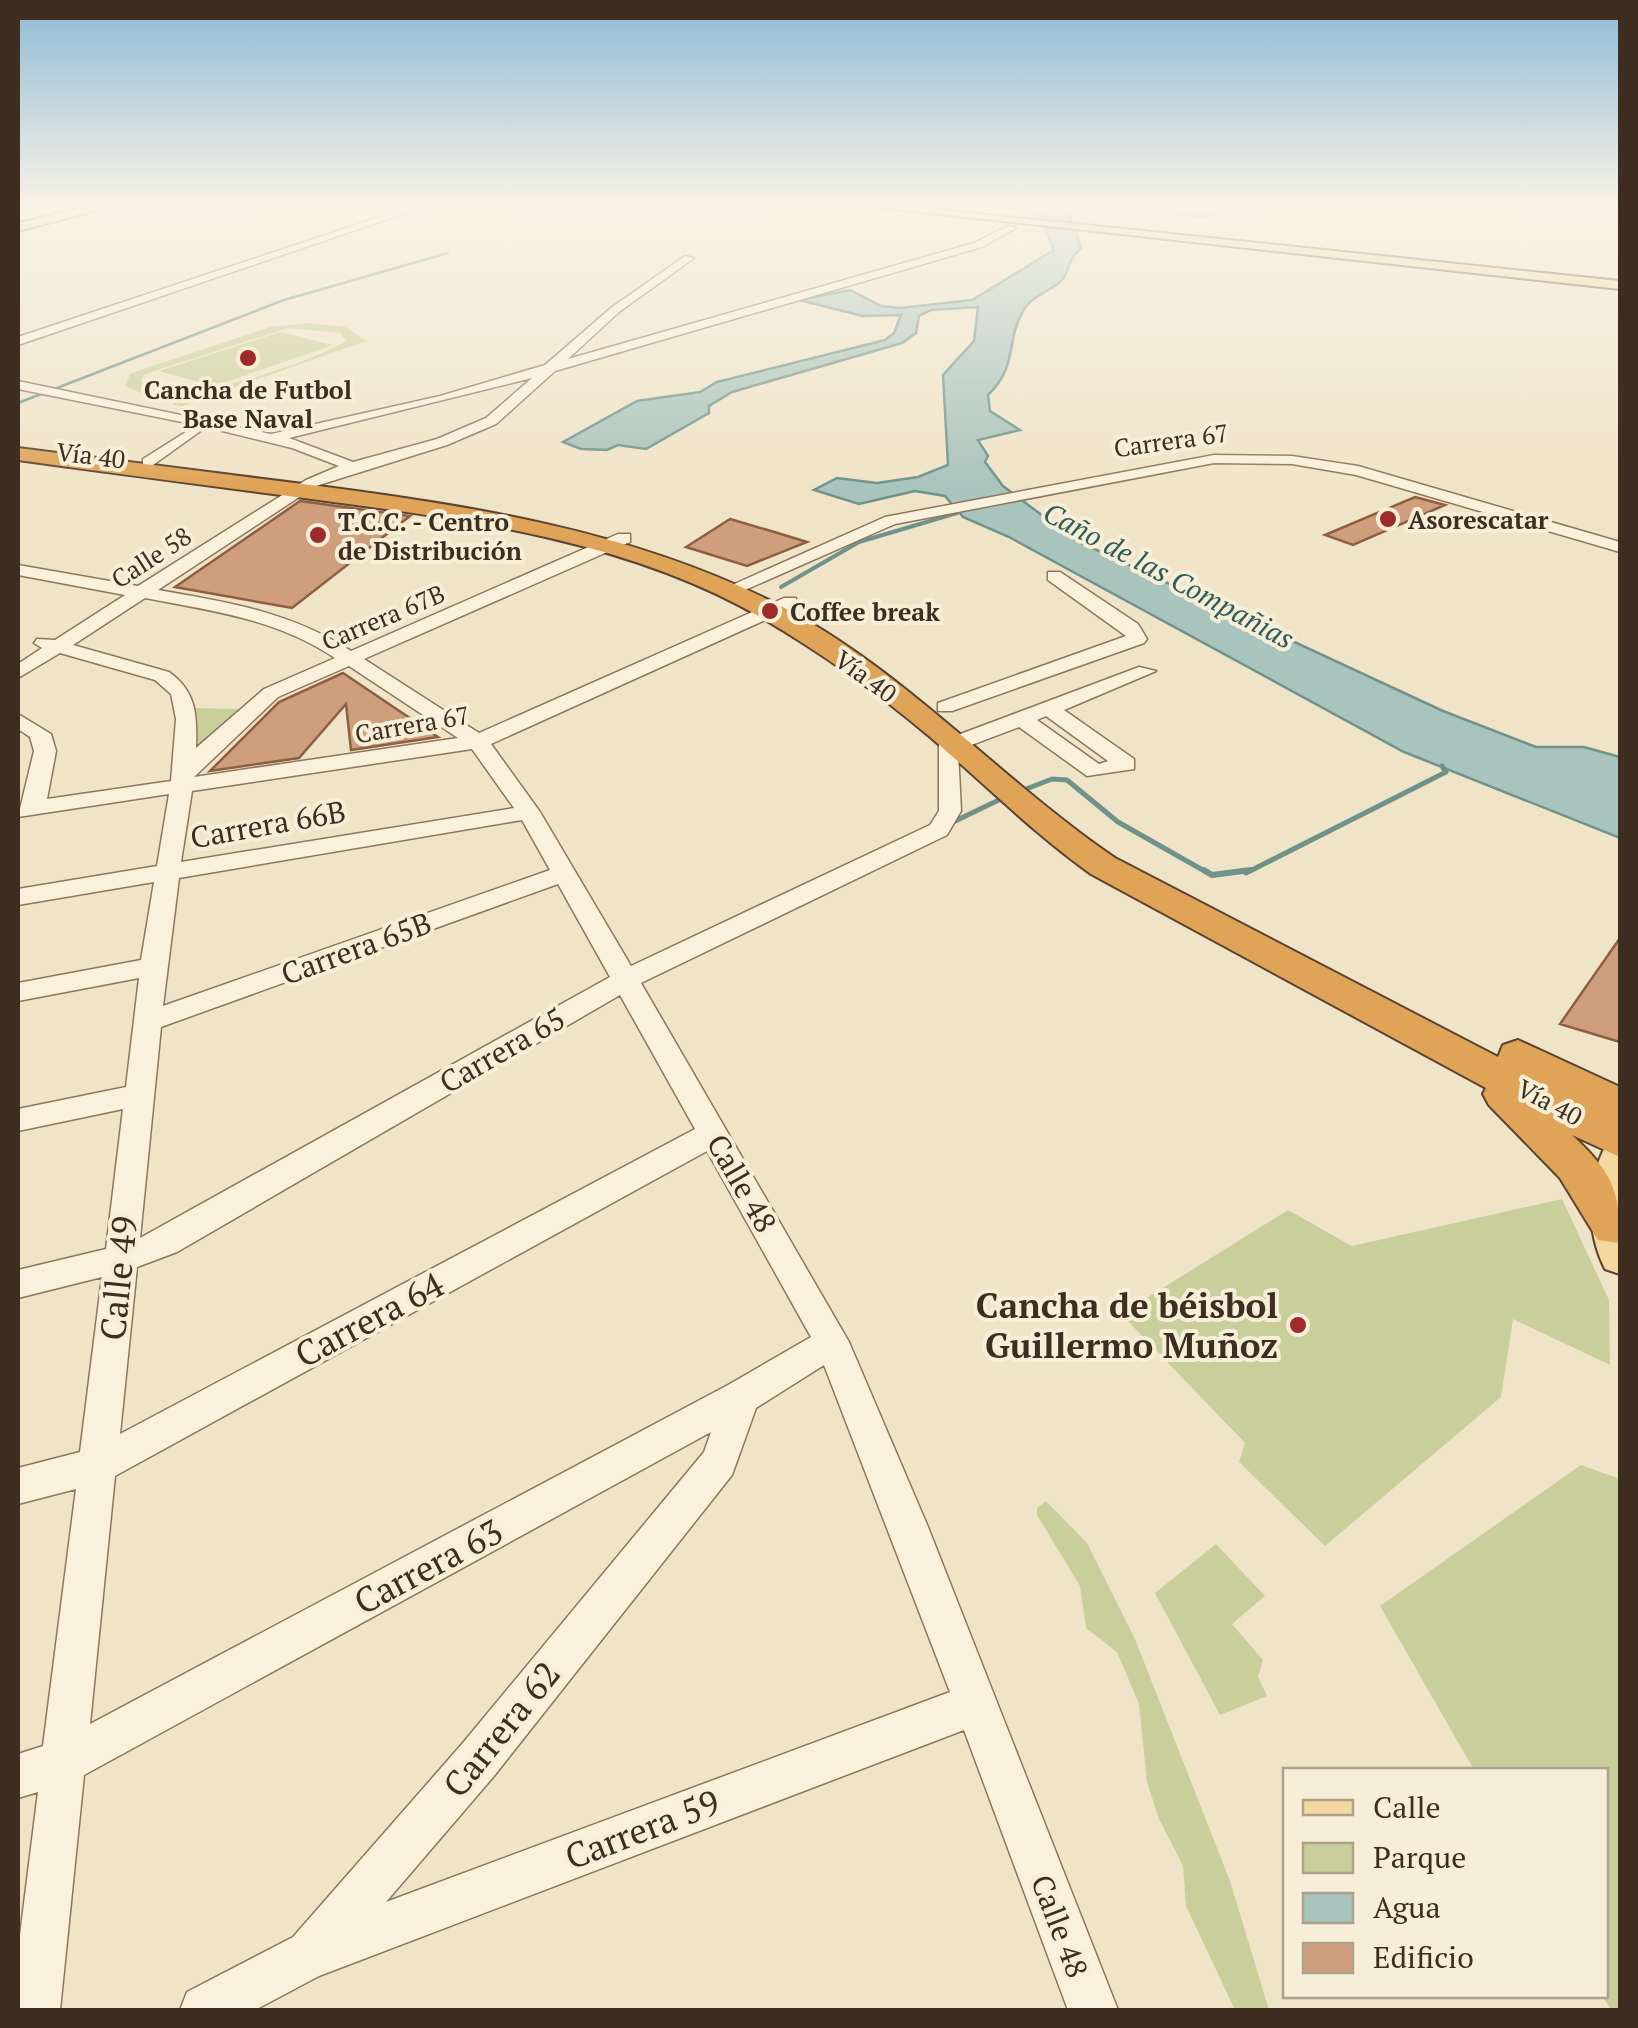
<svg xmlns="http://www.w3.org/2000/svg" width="1638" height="2028" viewBox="0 0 1638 2028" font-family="'PT Serif',serif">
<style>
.green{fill:#c9cf9b;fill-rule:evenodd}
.water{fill:#a9c4bc;stroke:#6f938a;stroke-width:2.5}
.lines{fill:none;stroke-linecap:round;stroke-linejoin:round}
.stream-far3{stroke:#6f938a;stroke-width:2.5}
.stream-far2{stroke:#6f938a;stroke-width:4}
.stream-far1{stroke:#6f938a;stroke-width:5}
.stream{stroke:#6f938a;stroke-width:6}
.building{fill:#cf9f7d;stroke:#8d5f41;stroke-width:2.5}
.minor-casing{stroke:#8d765c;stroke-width:3}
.major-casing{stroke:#5b4430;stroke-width:4}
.highway-casing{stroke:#5b4430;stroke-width:4}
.minor{fill:#faf1dc;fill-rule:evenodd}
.major{fill:#f3d9a0;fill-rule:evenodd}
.highway{fill:#e0a458;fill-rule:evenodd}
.poi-dot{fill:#9e2a2b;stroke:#f7eed8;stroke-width:4}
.labels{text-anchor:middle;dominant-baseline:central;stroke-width:8;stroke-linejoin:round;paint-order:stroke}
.far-poi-label{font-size:25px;font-weight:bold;fill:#3d2e20;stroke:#f7eed8;text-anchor:start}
.far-street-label{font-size:25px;fill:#3d2e20;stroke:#f7eed8}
.far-water-label{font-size:28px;font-style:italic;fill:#2f5d5a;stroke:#f7eed8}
.street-label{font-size:30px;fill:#3d2e20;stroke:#f7eed8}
.near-street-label{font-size:35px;fill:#3d2e20;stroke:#f7eed8}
.near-poi-label{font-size:35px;font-weight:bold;fill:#3d2e20;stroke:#f7eed8;text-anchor:end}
</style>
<rect width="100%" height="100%" fill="#f0e4c8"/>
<path class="green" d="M876,203H906L1620,280Z
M308,323L346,327L366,341L182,406L172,404L181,399L148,396L125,386L130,374L146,368L270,327ZM288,328L340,333L346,341C312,362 172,412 141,381L144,375L154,371Z
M280,332L333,345L214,386L159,371Z
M192,708L242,709L200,747L189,748Z
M1562,1199L1609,1300L1610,1365L1513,1319L1501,1397L1325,1546L1239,1462L1245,1443L1121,1314L1288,1210L1352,1246Z
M1581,1465L1620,1479V2010H1611L1602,1996L1606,1770H1474L1380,1606Z
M1046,1501L1087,1543L1135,1639L1230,1881L1269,2010H1235L1186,1906L1183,1866L1159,1819L1147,1782L1139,1704L1117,1652L1086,1628L1080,1586L1037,1515V1508Z
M1216,1544L1265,1596L1232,1624L1263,1660L1258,1677L1267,1696L1220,1715L1155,1593Z"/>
<path class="water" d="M986,203H1056L1069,213L1081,248C1066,262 1069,272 1062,280C1051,291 1033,295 1024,309C1005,341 1019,365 988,395L990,411L1020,430L978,440L988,456L985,462L1003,486L1075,540L1443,711L1536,747H1584L1620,757V838L1404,752L1009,537L963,517L945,496L915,491L859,504L814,490L837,478L877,483L918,477L948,465L943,375L974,341L978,307L931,310L919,316L916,333L902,343L732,392L709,406V413L646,449L618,445L607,450L581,449L563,442L637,401L700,392L717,382L885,340L894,333L901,315L863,316L799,300L850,290L881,306L900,308L972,300L1054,250L1046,231V216Z
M1111,203H1232L1242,210L1199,217Z"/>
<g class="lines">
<path class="stream-far3" d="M18,403L284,300L448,253"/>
<path class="stream-far2" d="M781,587L859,542L957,513"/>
<path class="stream-far1" d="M1021,791L1052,779L1067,780L1118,822L1208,873
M949,824L1005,797
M1246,873L1446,772L1442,766"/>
<path class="stream" d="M1204,870L1212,875L1251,870"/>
</g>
<path class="building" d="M1415,497L1445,505L1353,545L1325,535Z
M300,501L410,516L292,608L175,587Z
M730,519L771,531L807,542L747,566L686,547Z
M343,673L438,737L351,750L346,704L299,758L210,771L279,702Z
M1620,938V1042L1560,1024Z"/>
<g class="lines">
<g class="minor-casing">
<path id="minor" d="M422,203H435L18,345V337Z
M1008,226L1016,228L982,247L555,371L496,424L447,445L316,486L158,590C227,602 291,612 351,651L618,534H630V542L364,659L479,733L784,598H796V606L491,744L540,812L631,966L930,825L939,811V742L1139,667L1156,671L1064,710L1134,759V769L1087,776L1019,727L958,750L961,811L947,835L641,983L849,1342L928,1527L1118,2010H1068L964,1730L319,1976L255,2010H180L187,1992L293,1937L462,1744L704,1452L711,1432L84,1775L60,2010H18V1951L38,1792L18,1798V1754L43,1746L76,1489L18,1504V1468L80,1452L102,1277L18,1298V1270L106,1249L123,1109L18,1131V1109L126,1087L139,978L18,1001V983L141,960L154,882L18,905V889L157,866L169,794L18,817L34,751L30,737L18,729V714L51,734L56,751L47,799L171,781L176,719L171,694L155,680L60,653L18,678V664L42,648L34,643L37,639L55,640L125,595L18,575V565L138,586L306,480L339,466L292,448L206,427L153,465H143V459L197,425L18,389V381L271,434L440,396L545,365L611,308L685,256L694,258L619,312L568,359L974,243ZM532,378L486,418L437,439L353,462L289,438ZM145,598C213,611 277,619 335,658L264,689L196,748C197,716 197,692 169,672L73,645ZM349,666L458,738L194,777L278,697ZM1046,716L1108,761L1099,764L1037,720ZM472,749L514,808L181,862L192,791ZM522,820L550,870L163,1006L179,878ZM558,884L610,977L140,1238L161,1027ZM620,995L695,1129L120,1434L137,1267L177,1252ZM707,1151L811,1337L728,1385L90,1724L115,1476ZM824,1365L950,1692L386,1902L494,1776L732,1475L756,1408Z
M1214,455L1292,456L1358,466L1620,542V552L1356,475L1292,464L1214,463L895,524L736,594L721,590L885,517Z
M1048,572H1060L1138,624L1147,639L1144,643L952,711H938V703L1126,636L1048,580Z"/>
</g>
<g class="major-casing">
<path id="major" d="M104,203H124L18,231V223Z
M838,203H876L1620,281V289Z
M1620,1141V1274L1605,1269C1586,1231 1586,1183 1606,1145Z"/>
</g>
<g class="highway-casing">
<path id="highway" d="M18,448C116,460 213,473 311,485C472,506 630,530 777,604C904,669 999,779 1115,858L1498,1057L1503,1045L1518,1040L1620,1087V1157L1572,1135C1612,1173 1620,1188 1620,1243L1598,1240L1560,1178L1489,1105L1483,1094L1486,1088L1091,874C1032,832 984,783 929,736C878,693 820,652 762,618C628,540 469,520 319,500C218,487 118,474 18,460Z"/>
</g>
<use href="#minor" class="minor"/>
<use href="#major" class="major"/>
<use href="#highway" class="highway"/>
</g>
<linearGradient id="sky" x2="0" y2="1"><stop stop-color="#8fbad6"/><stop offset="0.42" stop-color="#f8f3e6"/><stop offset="1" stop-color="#f8f3e6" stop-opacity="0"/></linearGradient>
<rect width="1638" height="487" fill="url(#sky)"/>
<g class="poi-dot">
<circle cx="248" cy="358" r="10"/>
<circle cx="1388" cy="519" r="10"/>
<circle cx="318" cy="535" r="10"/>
<circle cx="770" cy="611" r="10"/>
<circle cx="1298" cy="1325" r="10"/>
</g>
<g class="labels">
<g class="far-poi-label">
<text x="248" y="389" text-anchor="middle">Cancha de Futbol<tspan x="248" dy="29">Base Naval</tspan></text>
<text x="1408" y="519">Asorescatar</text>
<text x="338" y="521">T.C.C. - Centro<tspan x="338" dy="29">de Distribución</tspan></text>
<text x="790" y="611">Coffee break</text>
</g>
<g class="far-street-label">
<text transform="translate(1171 440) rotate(-8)">Carrera 67</text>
<text transform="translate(91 455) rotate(7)">Vía 40</text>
<text transform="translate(151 557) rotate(-33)">Calle 58</text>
<text transform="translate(383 617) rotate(-23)">Carrera 67B</text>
<text transform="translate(866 676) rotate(36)">Vía 40</text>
<text transform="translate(412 724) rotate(-10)">Carrera 67</text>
<text transform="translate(1550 1102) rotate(28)">Vía 40</text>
</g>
<g class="far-water-label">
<text transform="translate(1169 575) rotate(28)">Caño de las Compañias</text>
</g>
<g class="street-label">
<text transform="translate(268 824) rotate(-10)">Carrera 66B</text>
<text transform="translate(356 948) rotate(-20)">Carrera 65B</text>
<text transform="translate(502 1050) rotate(-30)">Carrera 65</text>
<text transform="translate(742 1183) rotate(60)">Calle 48</text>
<text transform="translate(1060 1926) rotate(69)">Calle 48</text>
</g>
<g class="near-street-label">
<text transform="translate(118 1278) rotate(-84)">Calle 49</text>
<text transform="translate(369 1319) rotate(-28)">Carrera 64</text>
<text transform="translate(428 1566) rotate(-28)">Carrera 63</text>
<text transform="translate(501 1729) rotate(-51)">Carrera 62</text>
<text transform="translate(642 1829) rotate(-21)">Carrera 59</text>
</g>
<g class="near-poi-label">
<text x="1278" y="1305">Cancha de béisbol<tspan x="1278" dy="40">Guillermo Muñoz</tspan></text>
</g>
</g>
<rect width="1638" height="2028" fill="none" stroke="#3d2e20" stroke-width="40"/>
<rect x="1283" y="1768" width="325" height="230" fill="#f7eed8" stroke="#ada18e" stroke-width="2.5"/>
<rect x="1303" y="1800" width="50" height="15" fill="#f3d9a0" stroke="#ada18e" stroke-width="2.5"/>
<text x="1373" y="1818" font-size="30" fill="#3d2e20">Calle</text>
<rect x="1303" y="1843" width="50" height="30" fill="#c9cf9b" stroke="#ada18e" stroke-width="2.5"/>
<text x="1373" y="1868" font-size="30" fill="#3d2e20">Parque</text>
<rect x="1303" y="1893" width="50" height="30" fill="#a9c4bc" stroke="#ada18e" stroke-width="2.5"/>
<text x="1373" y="1918" font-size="30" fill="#3d2e20">Agua</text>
<rect x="1303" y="1943" width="50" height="30" fill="#cf9f7d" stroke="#ada18e" stroke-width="2.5"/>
<text x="1373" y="1968" font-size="30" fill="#3d2e20">Edificio</text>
</svg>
